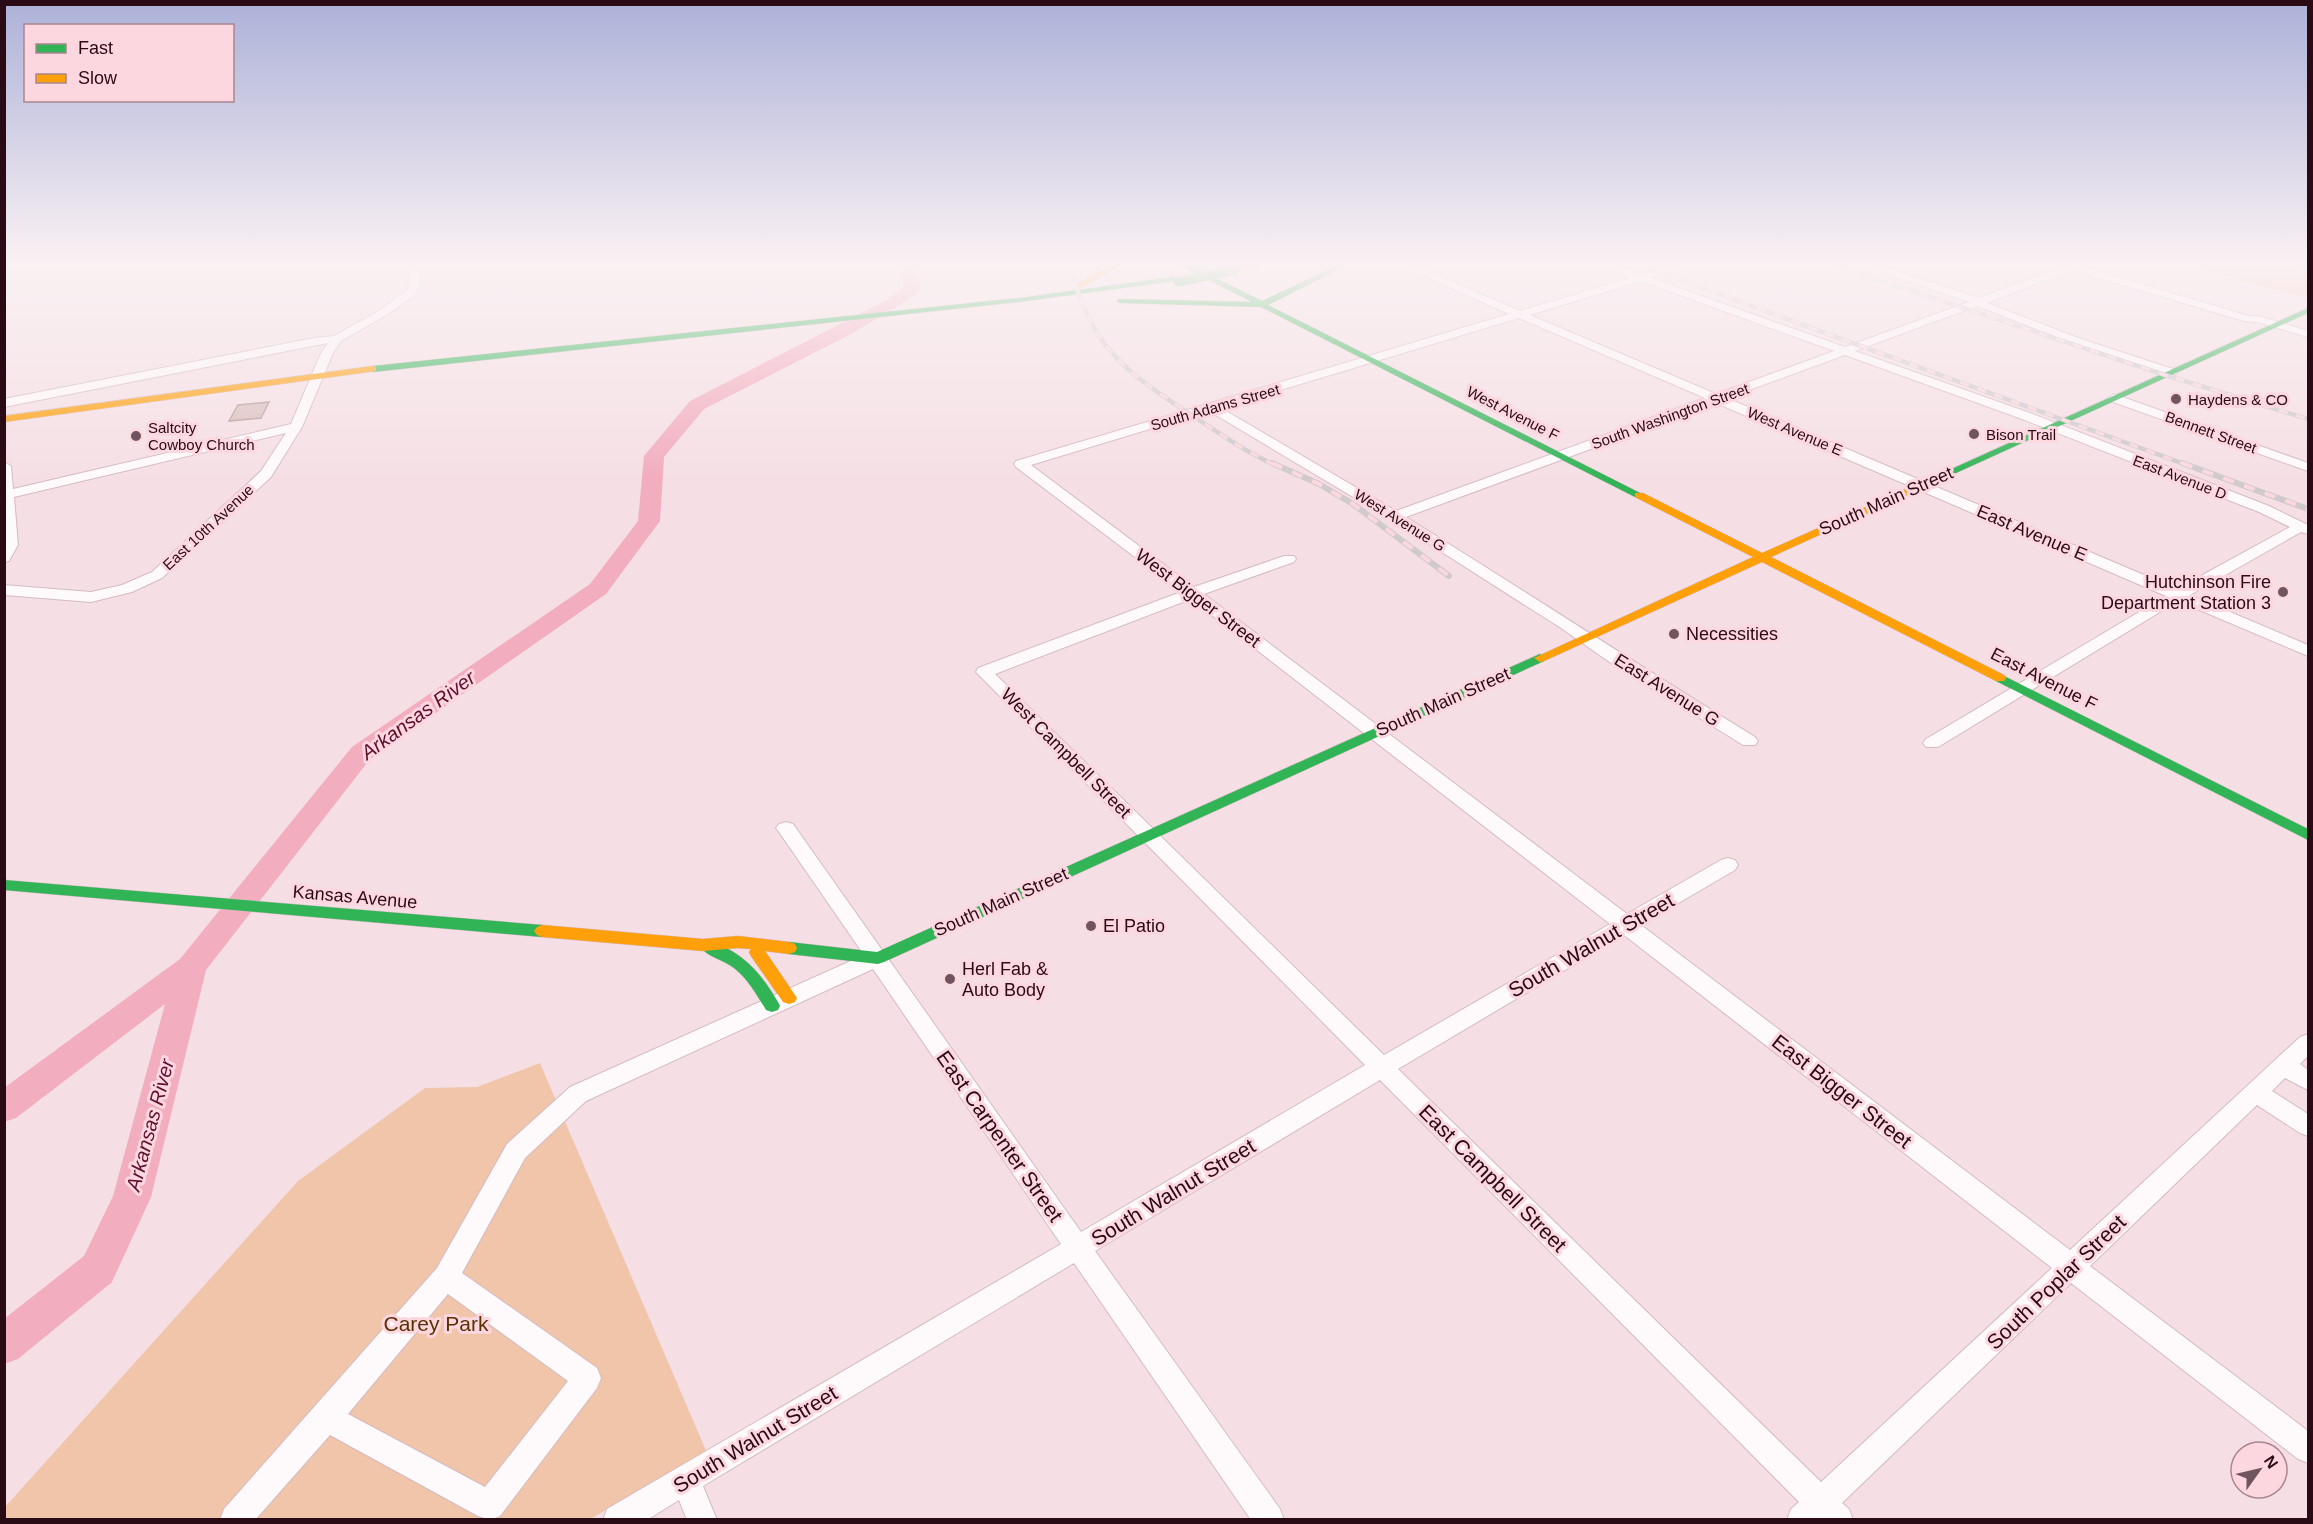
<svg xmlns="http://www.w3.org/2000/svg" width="2313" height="1524" viewBox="0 0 2313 1524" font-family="Arial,sans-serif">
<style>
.green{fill:#f1c5aa}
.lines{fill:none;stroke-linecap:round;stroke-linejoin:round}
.river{fill:#f2adbf;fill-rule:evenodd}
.building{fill:#dabfc1;stroke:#b69c9f;stroke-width:1.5}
.street-casing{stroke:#d4bac1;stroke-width:2}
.fast-casing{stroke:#d4bac1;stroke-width:1}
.slow-casing{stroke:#d4bac1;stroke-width:1}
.street{fill:#fefafb;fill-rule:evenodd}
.fast{fill:#30b455;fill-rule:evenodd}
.slow{fill:#ff9f0a;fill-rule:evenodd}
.rail-far1-casing{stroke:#d0cacc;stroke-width:4.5}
.rail-casing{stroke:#d0cacc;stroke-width:6}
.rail-far1{stroke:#fdd7e0;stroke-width:3;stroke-dasharray:9;stroke-linecap:butt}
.rail{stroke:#fdd7e0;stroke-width:4;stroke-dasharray:11;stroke-linecap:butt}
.fast-bridge-casing{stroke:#d4bac1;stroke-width:10;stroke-linecap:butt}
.fast-bridge{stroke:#30b455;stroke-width:9}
.poi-dot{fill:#71555e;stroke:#fdd7e0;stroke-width:2}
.labels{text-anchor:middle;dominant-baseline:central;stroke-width:6;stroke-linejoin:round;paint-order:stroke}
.far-poi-label{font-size:15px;fill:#2a0a15;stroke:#fdd7e0;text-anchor:start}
.far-street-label{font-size:15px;fill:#2a0a15;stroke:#fdd7e0}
.street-label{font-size:18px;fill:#2a0a15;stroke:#fdd7e0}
.poi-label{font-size:18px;fill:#2a0a15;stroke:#fdd7e0;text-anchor:start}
.water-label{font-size:20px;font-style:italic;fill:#5e0f2f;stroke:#fdd7e0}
.near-street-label{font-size:21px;fill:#2a0a15;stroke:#fdd7e0}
.near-park-label{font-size:21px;fill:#5c3100;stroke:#fdd7e0}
</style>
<rect width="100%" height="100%" fill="#f5dfe5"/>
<path class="green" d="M2183,265H2285L2308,271V296L2305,297Z
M540,1063L707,1453L590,1519L5,1520V1507L298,1181L425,1088L477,1087Z"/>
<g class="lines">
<path class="river" d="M901,265H917L920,289L918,292L897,307L849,335L704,409L664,457L660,521L606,594L370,759L206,970L151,1197L112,1282L18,1359L4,1364V1319L84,1256L113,1196L165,1004L16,1118L4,1122V1088L180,959L352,747L590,584L638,521L644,456L690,401L885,301L904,287Z"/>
</g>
<path class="building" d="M269,402L261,418L229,421L238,405Z"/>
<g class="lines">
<g class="street-casing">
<path id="street" d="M406,265H416L421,282L416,294L388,314L341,341L333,353L302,427L271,477L162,578L132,592L91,602L4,595V585L91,592L122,585L152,572L261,471L286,433L14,497L18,545L9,561L4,562V462L11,466L13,489L291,424L321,353L328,343L4,407V399L314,338L334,336L380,310L407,290L411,282Z
M1399,265H1413L1520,311L1631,278L1607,265H1621L1641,275L1673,265H1689L1651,278L1845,347L1969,302L1862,265H1878L1979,298L2069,265H2084L1987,303L2081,339L2176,370V374H2168L2073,343L1977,306L1855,351L2030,413L2269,506L2308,525V534L2301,532L2190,595L2308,645V656L2178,601L1938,747H1926L1923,743L1926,739L2166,596L1716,403L1406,517C1523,590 1638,665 1755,737L1758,741L1755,745H1743L1608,661L1561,628L1390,519L1209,411L1031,465L1194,587L1284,556H1294L1296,559L1294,562L1204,594L1627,914L1721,860L1728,858L1735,860L1738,865L1735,870L1641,925L2070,1250L2300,1037L2308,1034V1056L2300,1064L2308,1070V1090L2285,1078L2272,1091L2308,1114V1136L2300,1133L2257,1105L2090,1266L2308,1431V1463L2298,1459L2071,1283L1842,1503L1849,1509L1853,1520H1787L1791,1509L1799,1502L1380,1080L1095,1251L1280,1509L1284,1520H1251L1074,1263L703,1486L717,1520H687L679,1500L647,1520H603L607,1509L1061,1244L873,969L586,1101L525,1158L462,1273L597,1368L601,1378L597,1388L500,1516L490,1520L478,1516L330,1435L255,1520H220L224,1509L437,1268L507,1144L570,1087L864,955L779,832L776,828L779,824L786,822L793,824L1081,1232L1365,1065L976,672L978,668L1181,592L1016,467L1014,464L1016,461L1509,314ZM1641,281L1834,351L1716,394L1530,315ZM1519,318L1705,398L1396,511L1221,408ZM1845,355L2022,419L2259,512L2290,527L2177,589L1727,398ZM1191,599L1610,924L1384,1055L995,674ZM1624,935L2052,1268L1821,1482L1398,1069ZM448,1294L568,1381L485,1487L348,1414Z
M2087,266L2097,271L2249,316L2262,317L2308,331V337L2261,323L2244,321L2089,275L2082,269Z
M2114,394L2308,463V471L2110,401L2108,398Z"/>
</g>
<g class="fast-casing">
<path id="fast" d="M1180,265H1190L1262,301L1338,265H1348L1268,305L1644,495L1639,498L1635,497L1261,307L1120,303L1116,301L1120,299L1252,302Z
M2296,265L2308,266V270L2297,267Z
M1172,277L1176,279L1175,281L1019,302L373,372L369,369L373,366L1019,298Z
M2308,308V313L1912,493H1904L1903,491Z
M1540,654L1546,658L1544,661L884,962L878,964L789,954L783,952L781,948L783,944L789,942L877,952Z
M2000,674L2308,829V840L1996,681L1994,678L1996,675Z
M4,880L542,925L547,927L550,931L547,935L542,937L4,890Z
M709,941C742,951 761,973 778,1002L780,1006L778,1010L772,1012L766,1010C757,995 748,979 734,968C724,960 707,957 701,947L703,943Z"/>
</g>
<g class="slow-casing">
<path id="slow" d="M1112,265H1122L1082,287L1075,285Z
M1246,265H1261L1235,272L1231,270Z
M373,366L376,367V371L4,422V416Z
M1908,488L1913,491L1912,493L1771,557L2004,675L2006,678L2004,681H1996L1762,562L1544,661L1540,662L1534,658L1753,557L1635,497V493H1643L1762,553Z
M542,925L703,939L738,936L789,942L795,944L797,948L795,952L789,954L765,951L797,998L795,1002L789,1004L783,1002L751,956L749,952L751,949L738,948L703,951L542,937L537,935L534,931L537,927Z"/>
</g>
<use href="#street" class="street"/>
<use href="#fast" class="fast"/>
<use href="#slow" class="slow"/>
<g class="rail-far1-casing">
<path id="rail-far1" d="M1068,265C1077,289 1085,314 1099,336C1122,371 1159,393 1193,416C1220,434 1246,452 1275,465
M1639,265L2187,465
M1834,265L2165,375L2308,419"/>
</g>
<g class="rail-casing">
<path id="rail" d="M1272,463L1319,484L1353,504L1449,576
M2182,463L2308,509"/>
</g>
<use href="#rail-far1" class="rail-far1"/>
<use href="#rail" class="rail"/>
<g class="fast-bridge-casing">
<path id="fast-bridge" d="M1178,282L1235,270"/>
</g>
<use href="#fast-bridge" class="fast-bridge"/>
</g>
<linearGradient id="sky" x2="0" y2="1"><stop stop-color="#acb1d8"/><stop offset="0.55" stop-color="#faf1f3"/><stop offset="1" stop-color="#faf1f3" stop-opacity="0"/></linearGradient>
<rect width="2313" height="479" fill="url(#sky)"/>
<g class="poi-dot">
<circle cx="2176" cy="399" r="6"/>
<circle cx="1974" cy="434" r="6"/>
<circle cx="136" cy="436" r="6"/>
<circle cx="2283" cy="592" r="6"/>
<circle cx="1674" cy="634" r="6"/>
<circle cx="1091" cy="926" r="6"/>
<circle cx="950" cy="979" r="6"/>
</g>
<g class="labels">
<g class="far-poi-label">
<text x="2188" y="399">Haydens &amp; CO</text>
<text x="148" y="427">Saltcity<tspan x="148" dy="17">Cowboy Church</tspan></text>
<text x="1986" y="434">Bison Trail</text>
</g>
<g class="far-street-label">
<text transform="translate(1215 407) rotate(-16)">South Adams Street</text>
<text transform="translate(1513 413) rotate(27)">West Avenue F</text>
<text transform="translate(1670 416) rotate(-20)">South Washington Street</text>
<text transform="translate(1795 431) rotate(23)">West Avenue E</text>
<text transform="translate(2211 432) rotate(20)">Bennett Street</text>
<text transform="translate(2180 477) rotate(21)">East Avenue D</text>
<text transform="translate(1400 520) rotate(32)">West Avenue G</text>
<text transform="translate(208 527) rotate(-43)">East 10th Avenue</text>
</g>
<g class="street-label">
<text transform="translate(1886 501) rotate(-24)">South Main Street</text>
<text transform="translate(2032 533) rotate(23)">East Avenue E</text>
<text transform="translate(1198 598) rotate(37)">West Bigger Street</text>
<text transform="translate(2044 679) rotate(27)">East Avenue F</text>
<text transform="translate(1667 690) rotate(32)">East Avenue G</text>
<text transform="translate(1443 702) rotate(-24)">South Main Street</text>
<text transform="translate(1066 753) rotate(45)">West Campbell Street</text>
<text transform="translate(355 897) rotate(5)">Kansas Avenue</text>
<text transform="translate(1001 902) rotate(-24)">South Main Street</text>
</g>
<g class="poi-label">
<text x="2271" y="582" text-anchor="end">Hutchinson Fire<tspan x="2271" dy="21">Department Station 3</tspan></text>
<text x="1686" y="634">Necessities</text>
<text x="1103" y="926">El Patio</text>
<text x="962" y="969">Herl Fab &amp;<tspan x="962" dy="21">Auto Body</tspan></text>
</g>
<g class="water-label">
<text transform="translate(418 715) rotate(-36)">Arkansas River</text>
<text transform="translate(150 1125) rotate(-75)">Arkansas River</text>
</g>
<g class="near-street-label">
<text transform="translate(1591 945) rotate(-30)">South Walnut Street</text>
<text transform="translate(1842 1091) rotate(38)">East Bigger Street</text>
<text transform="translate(1000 1136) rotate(55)">East Carpenter Street</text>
<text transform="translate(1493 1178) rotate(45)">East Campbell Street</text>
<text transform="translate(1173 1192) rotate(-31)">South Walnut Street</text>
<text transform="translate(2056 1282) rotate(-44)">South Poplar Street</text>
<text transform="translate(755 1439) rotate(-31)">South Walnut Street</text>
</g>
<g class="near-park-label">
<text x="436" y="1323">Carey Park</text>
</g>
</g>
<rect width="2313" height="1524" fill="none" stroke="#2a0a15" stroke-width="12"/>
<rect x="24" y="24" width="210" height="78" fill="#fdd7e0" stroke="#a9858f" stroke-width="1.5"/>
<rect x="36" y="44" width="30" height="9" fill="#30b455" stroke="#a9858f" stroke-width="1.5"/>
<text x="78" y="54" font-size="18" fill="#2a0a15">Fast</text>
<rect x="36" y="74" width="30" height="9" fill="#ff9f0a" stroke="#a9858f" stroke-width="1.5"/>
<text x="78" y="84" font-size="18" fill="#2a0a15">Slow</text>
<g transform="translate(2259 1470) rotate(56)"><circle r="28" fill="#fdd7e0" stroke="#a9858f" stroke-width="1.5"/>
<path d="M0-4.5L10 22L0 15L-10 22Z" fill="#71555e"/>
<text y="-9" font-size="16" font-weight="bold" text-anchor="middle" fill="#2a0a15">N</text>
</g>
</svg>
